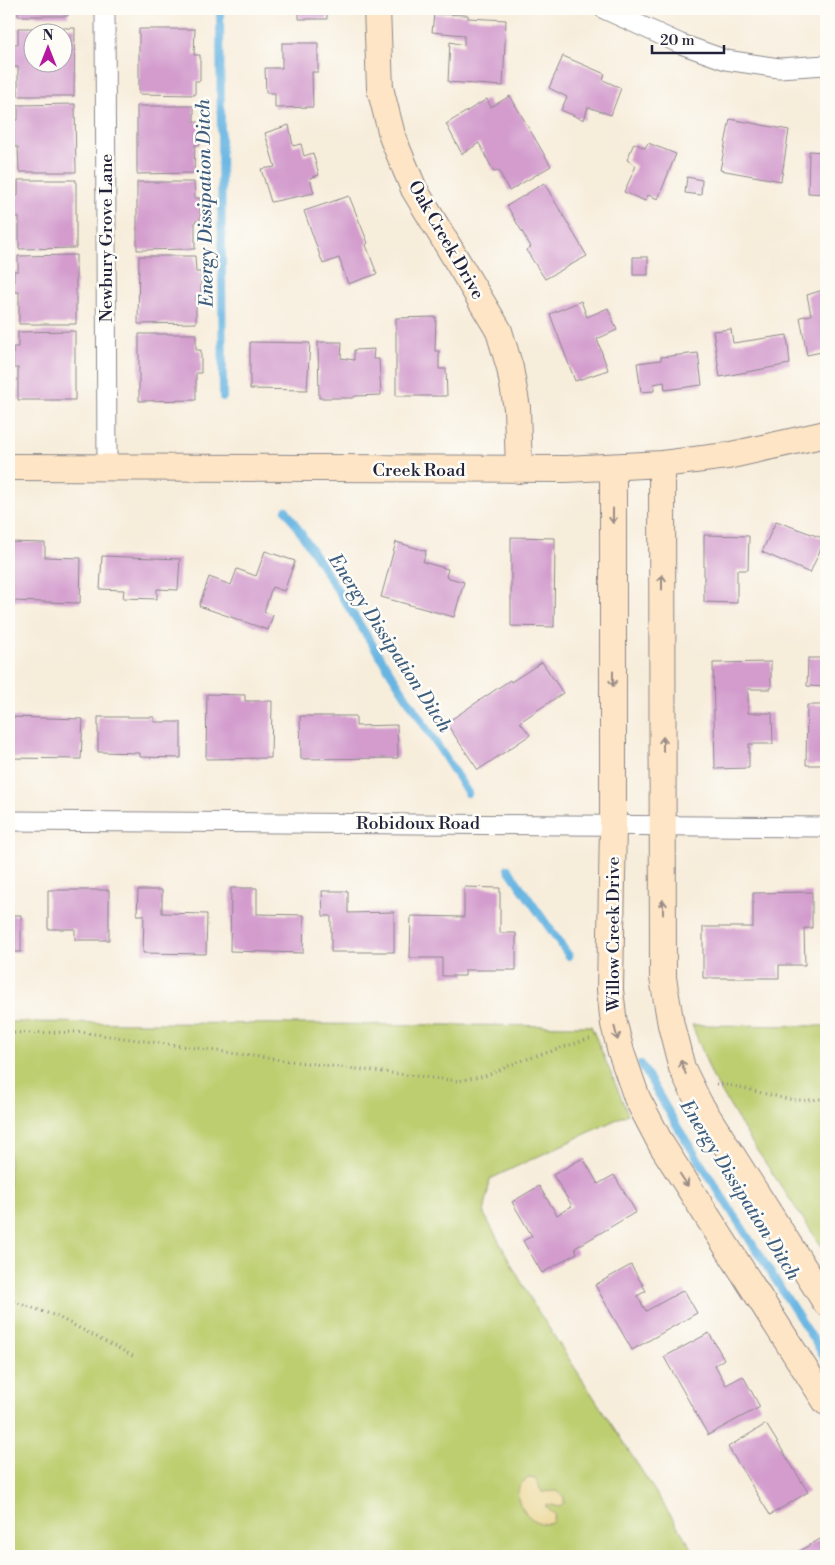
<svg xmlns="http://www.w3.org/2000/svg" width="835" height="1565" viewBox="0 0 835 1565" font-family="'Libre Bodoni',serif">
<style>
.green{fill:#bdce70;stroke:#707856}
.sand{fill:#eeda9e;stroke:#887e6c}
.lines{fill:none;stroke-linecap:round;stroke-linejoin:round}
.stream{stroke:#68b5e2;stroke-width:8}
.building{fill:#d39ccd;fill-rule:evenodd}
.street-casing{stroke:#8c888b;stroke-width:21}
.secondary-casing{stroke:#8c888b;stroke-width:28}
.path{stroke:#8c888b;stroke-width:3;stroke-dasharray:1 4;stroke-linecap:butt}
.street{stroke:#fff;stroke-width:19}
.secondary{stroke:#fee5c5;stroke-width:26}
.oneway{stroke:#9b8d87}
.labels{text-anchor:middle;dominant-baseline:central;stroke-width:5;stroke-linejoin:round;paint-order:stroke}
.street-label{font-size:18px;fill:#22223b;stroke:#fdfcf7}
.water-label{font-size:19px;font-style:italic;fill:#3e5d7e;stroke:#fdfcf7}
</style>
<rect width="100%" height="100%" fill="#fdfcf7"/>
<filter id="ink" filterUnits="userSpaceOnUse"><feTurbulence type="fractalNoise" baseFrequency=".02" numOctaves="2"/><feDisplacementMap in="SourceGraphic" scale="10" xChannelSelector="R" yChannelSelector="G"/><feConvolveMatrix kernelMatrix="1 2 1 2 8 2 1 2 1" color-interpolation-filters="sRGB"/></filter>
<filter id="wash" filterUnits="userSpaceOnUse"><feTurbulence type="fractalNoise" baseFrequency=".0096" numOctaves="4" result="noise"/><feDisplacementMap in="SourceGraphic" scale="20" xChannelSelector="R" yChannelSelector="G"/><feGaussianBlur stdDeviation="1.12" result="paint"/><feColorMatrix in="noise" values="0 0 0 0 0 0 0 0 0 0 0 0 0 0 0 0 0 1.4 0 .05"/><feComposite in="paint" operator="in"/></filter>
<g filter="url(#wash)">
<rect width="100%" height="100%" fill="#f7eddb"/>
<path class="green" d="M9,1022L591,1026L628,1114L490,1179L484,1214L534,1305L697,1556H9Z
M692,1025L826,1026V1253L752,1143L713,1078Z"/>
<path class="sand" d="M529,1478C540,1478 537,1485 542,1492L557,1491L564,1497V1503L560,1507L546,1504V1507L555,1515L552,1523C529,1530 502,1490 529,1478Z"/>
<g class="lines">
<path class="stream" d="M220,9L223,397
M286,510L468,793
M508,869L569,956
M641,1064L680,1131L826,1359"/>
</g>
<g id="blocks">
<path class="building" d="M18,9H68V16H18Z
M299,9H327V19H299Z
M434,14L468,15V18L506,20L503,86L448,82L450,42L464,45V35L432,32Z
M18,28H75L74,96H18V67H13V44H18ZM32,32H62V62H32Z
M139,29H195L194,55H200V81H195V95L139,94Z
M282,43H318V72H312L313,107L275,108V93H266L265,68H282Z
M563,56L605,74L603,80L621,88L611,115L588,107L584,120L561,110L567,97L549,88Z
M510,96L551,166L509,191L499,171L494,172L479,143L462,154L446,124L487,99L491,107Z
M75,104L76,172H19L18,147H14V120H18V105Z
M137,106H194V122H199L200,145H195L194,173L137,174Z
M730,119L789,130L781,181L720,170Z
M289,125L293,146L301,144L304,156L313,153L319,175L310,178L314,193L271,202L261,169L275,167L265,133Z
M634,143L645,148L648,143L676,154L658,199L648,195L645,201L624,192L636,166L627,160Z
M809,151L826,152V194L808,193Z
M687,177L702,180L701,195L685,193Z
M18,180H76V248L19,249V217H14L13,196H18Z
M137,182H194L195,198H200V221H195V249L137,250Z
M544,183L587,256L545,279L526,250L531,247L507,206Z
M349,196L368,243L366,245L377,274L348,284L339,258L323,264L304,211Z
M76,255V324H19V292H14V271H18V256Z
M139,256H195L196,272H201V295H196V323L138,324Z
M633,257H648V275H633Z
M826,289V351L807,355L800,317L811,315L807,295Z
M581,301L587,317L608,308L617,330L597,339L608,370L575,381L550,314Z
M436,317L435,351H439V369H446L447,396H396V318Z
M731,329L733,343L787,335L790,364L720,377L713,331Z
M75,331V400H18V368H13V347H18V332Z
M139,334H196V350H201V373H196V400L139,401Z
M250,342L310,343L307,390L250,389Z
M318,342H342L341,358L354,360V350L374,349L373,359H379L381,395L356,396L352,398H319Z
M698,353L702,385L665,390L664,382L654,384V391L641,392L637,363L661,360V357Z
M776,521L825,539L810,573L762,552Z
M704,535L749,536L748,570H737V603L704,602Z
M511,537L555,538L554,627L511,626Z
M9,542L45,543V557L81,558L80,603L9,601Z
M396,542L426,551L423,562L448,569L446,577L464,582L454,617L381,597Z
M265,551L295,561L284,591L272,587L264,612L273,615L268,630L199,606L209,577L231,585L237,569L256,576Z
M102,556L180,559L178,590L157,589V599L123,598L124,590L100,589Z
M808,658H826V687L807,686Z
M542,662L563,693L520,722L530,735L478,770L446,723L510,680L511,682Z
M771,662V689H748V713H772L773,744H749V768L715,769L713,663Z
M207,694L245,695V701H272L271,758L206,759Z
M807,705H826V765H806Z
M300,716H356V726L397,725L398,758L301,759Z
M9,717L83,719L81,759L9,758Z
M98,717H154V722H181V758L140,757V753L98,752Z
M464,887L500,888V933H516V970H465V976H442V958H410L411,916L464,917Z
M231,888H257V914L304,915L303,953L230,951Z
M48,890H109V940H75V929H48Z
M138,890H162V913L207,914L206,954L143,953L144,915H137Z
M322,891H348V913L394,912V952H331V916H323Z
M812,892V928H804L805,965H779V978H703V927H753V893Z
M9,915H21V952H9Z
M583,1158L598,1184L614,1175L636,1212L575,1248L577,1253L542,1273L523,1241L532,1236L512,1202L539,1186L557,1215L572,1206L553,1175Z
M631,1265L646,1291L637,1296L646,1311L684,1290L697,1313L632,1350L595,1285Z
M709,1333L724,1359L715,1365L726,1385L743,1376L760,1407L708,1435L664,1357Z
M766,1424L808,1492L770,1515L728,1447Z
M822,1538L826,1545V1556H791Z"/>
</g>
</g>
<g filter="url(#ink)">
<use href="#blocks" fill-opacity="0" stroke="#8c888b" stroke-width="1"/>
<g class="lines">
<g class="street-casing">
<path id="street" d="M105,9L107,468
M604,9L681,44L726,60L779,68L826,65
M9,821L826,827"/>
</g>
<g class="secondary-casing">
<path id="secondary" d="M377,9L380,88L393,139L414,189L499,331L510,368L517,408L519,470
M662,464L663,978L671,1025L682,1068L699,1103L826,1303
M9,467L566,469L662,464L727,456L826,434
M613,467V825L610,990L614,1024L621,1052L637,1098L661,1144L826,1402"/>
</g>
<path class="path" d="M9,1033L80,1032L289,1061L458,1081L485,1076L518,1062L585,1040L593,1038
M716,1084C737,1085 755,1092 775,1096C792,1101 809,1101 826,1098
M9,1300L56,1316L133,1356"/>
<use href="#street" class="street"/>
<use href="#secondary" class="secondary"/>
</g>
<defs><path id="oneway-shaft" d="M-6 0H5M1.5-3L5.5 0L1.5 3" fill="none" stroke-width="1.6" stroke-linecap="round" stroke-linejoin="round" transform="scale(1.25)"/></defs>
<g class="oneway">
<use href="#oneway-shaft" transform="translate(613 516) rotate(90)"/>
<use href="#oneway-shaft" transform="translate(662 582) rotate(-90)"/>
<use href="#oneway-shaft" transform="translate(613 679) rotate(90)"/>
<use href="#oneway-shaft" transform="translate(663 744) rotate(-90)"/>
<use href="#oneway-shaft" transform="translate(663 907) rotate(-90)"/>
<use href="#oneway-shaft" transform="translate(616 1033) rotate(76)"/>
<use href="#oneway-shaft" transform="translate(683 1067) rotate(-111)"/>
<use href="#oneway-shaft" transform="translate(684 1180) rotate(57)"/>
</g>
</g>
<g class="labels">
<g class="street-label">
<text transform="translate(106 238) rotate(-90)">Newbury Grove Lane</text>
<text transform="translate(446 240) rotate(60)">Oak Creek Drive</text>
<text x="419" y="470">Creek Road</text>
<text x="418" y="823">Robidoux Road</text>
<text transform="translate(613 934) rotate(-90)">Willow Creek Drive</text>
</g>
<g class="water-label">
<text transform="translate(205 203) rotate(-91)">Energy Dissipation Ditch</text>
<text transform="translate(390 643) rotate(57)">Energy Dissipation Ditch</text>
<text transform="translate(740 1190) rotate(58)">Energy Dissipation Ditch</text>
</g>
</g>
<rect width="835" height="1565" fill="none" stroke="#fdfcf7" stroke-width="30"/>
<g transform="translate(48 48)"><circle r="24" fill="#fdfcf7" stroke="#a5a5ac"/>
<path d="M0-4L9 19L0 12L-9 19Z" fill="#b5179e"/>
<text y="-8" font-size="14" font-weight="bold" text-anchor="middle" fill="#22223b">N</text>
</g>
<path d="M652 45v8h72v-8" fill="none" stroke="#22223b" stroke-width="2.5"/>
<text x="660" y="45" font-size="15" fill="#22223b" stroke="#fdfcf7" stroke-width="4" paint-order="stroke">20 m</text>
</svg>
